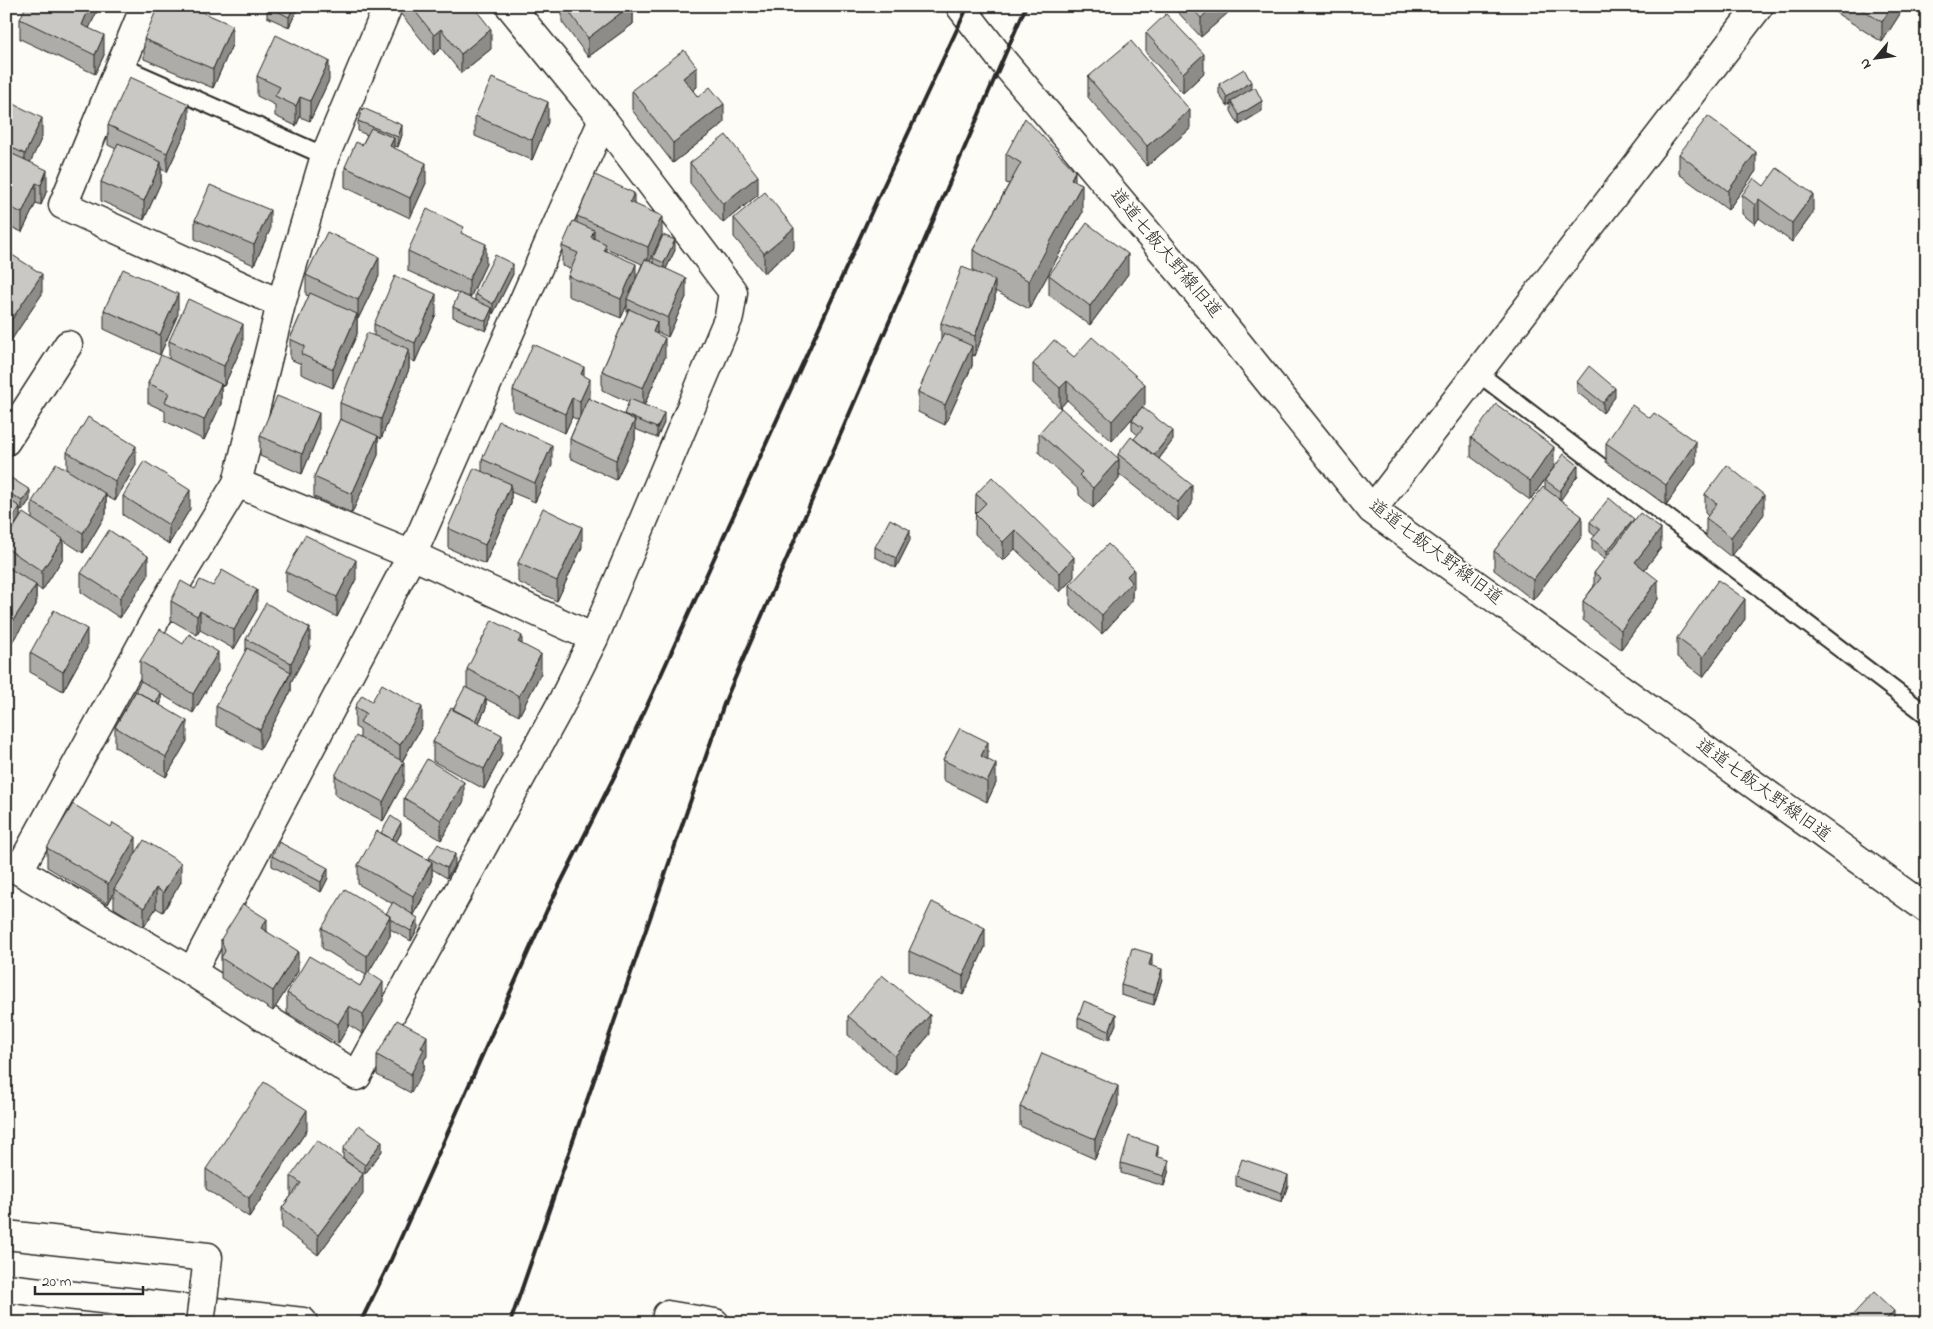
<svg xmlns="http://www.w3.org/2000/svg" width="1933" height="1329" viewBox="0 0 1933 1329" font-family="'Indie Flower','Klee One',sans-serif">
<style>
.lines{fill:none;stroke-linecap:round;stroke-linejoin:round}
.lane-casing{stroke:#2b2b2b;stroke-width:20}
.street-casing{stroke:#2b2b2b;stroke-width:31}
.secondary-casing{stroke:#2b2b2b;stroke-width:31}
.lane{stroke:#fdfcf7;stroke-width:16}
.street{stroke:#fdfcf7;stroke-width:28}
.secondary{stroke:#fdfcf7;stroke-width:28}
.rail{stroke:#2b2b2b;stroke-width:4}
.street-bridge-casing{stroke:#2b2b2b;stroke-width:31;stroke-linecap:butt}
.street-bridge{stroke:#fdfcf7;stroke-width:28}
.wall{fill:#adaca9;stroke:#2b2b2b;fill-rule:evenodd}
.shaded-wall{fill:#8d8c89;stroke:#2b2b2b}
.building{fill:#c9c8c4;stroke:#2b2b2b}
.labels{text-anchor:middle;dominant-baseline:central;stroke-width:4;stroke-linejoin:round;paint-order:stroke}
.street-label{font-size:18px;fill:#2b2b2b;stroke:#fdfcf7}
</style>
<rect width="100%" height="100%" fill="#fdfcf7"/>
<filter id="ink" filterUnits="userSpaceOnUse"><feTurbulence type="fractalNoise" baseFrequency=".02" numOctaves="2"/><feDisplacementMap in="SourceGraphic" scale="10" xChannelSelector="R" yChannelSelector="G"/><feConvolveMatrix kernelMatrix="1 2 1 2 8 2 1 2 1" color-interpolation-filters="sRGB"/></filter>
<g filter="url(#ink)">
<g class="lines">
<g class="lane-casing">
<path id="lane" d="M121,66L325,156
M1478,373L1927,715"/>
</g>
<g class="street-casing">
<path id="street" d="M145,6L63,205L281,304
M960,6L1002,60L1188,281L1372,510L1927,909
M6,441L68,345
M237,483L412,555L594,638
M1372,510L1759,6
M6,863L192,972L412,555L603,120L510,6
M19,870L165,602L237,483L281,304L325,156L388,6
M192,972L357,1076L560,706L594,638L729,317L733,292L603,120
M6,1235L208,1257L205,1283
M666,1323L667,1315L715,1323"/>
</g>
<g class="secondary-casing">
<path id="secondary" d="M6,1288L303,1322"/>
</g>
<use href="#lane" class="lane"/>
<use href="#street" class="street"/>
<use href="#secondary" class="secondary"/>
<path class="rail" d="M360,1323L390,1262L547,910L620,765L876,202L968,6
M510,1323L725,701L1026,6"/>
<g class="street-bridge-casing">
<path id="street-bridge" d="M200,1323L205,1283"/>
</g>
<use href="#street-bridge" class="street-bridge"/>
</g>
<path class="wall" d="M98,6V9L89,28L104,55L95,74L20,39V19Z
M267,6H297V10L289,27L267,17Z
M400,6H473L491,49L461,73L441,48L434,55L400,13Z
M562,6H633V24L588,57L562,22Z
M1172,6H1232V9L1201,37Z
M1825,6H1905L1882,42Z
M1924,6H1927V13L1924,12Z
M199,11L232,45L213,88L144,59V39Z
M1146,33L1204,73L1183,93L1146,53Z
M257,76L329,80L310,121L300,117L296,126L275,116V105L257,96Z
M1088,77L1190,129L1147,166L1088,97Z
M1219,84L1251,89L1262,111L1239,125L1231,111V104L1227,106L1219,94Z
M697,87L693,91L698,97L724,123L673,163L632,110V90Z
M6,100L42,137L30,162L47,190L41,205L36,203L22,232L6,225Z
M475,116L548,122L532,160L475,136Z
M358,121L402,135L398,147L394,146V148L426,183L410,218L345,187V167L362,145L367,135L358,131Z
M189,124L167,172L161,169V182L144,220L101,201V182L116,149L108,145V125Z
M1006,154L1075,181L1082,213L1029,309L995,291V300L975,356L972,355V366L945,425L918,412V392L941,341V323L973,271V250L1009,184L1006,183Z
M1679,154L1756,171L1728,210L1679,174Z
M690,163L758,195L723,223L690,183Z
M1764,186L1813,213L1792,242L1759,218L1755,224L1742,214V195Z
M634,204L662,235L650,261L653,263V258L675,250L666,269L686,297L668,337L657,332V334L665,357L644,406L664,423L657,438L635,429V440L616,480L570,458V439L578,420L572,417L565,433L513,410V390L584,376L590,399L624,415L629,402L602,390V371L627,314V305L621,318L568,296V276L571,269L562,266V246L577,223V216ZM606,248L642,264L636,279L606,251Z
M734,218L794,248L764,273L734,237Z
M195,220L270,230L254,265L195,239Z
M464,234L486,264L470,298L475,301V294L513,274L493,314L492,313V318L486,331L453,317V307L459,294L408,271V251Z
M6,251L42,294L10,342L6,339Z
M1128,274L1090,325L1049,295V275Z
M306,275L379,276L358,319H357V334L333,388L301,374V364L290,359V339L309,296L306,295Z
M104,310L178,314L160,355L104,329Z
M436,314L415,362L409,359V369L381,439L378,437V455L352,513L314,497V477L340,419V403L374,336V324Z
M169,341L243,344L224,386L221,385V404L204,440L165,421V411L148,403V383L169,359Z
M1074,357L1145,404L1112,441L1067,400L1060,408L1033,383V364Z
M1577,382L1615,397L1603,413L1577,392Z
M1650,418L1696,462L1666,505L1606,462V443Z
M1132,420L1173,440L1159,459L1192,504L1178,521L1119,474V479L1093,508L1079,495V490L1039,453V433L1118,458V454L1134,439L1138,435L1132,430Z
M319,433L302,474L260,456V436Z
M1471,438L1578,475L1560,500L1582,536L1533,600L1494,570V551L1545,488V480L1530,500L1471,457Z
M67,452L136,465L115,501L106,496V514L83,553L63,540V558L42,591L36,586V605L12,642L6,638V540L32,519V502L67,470Z
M482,459L552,465L535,502L511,492V504L485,564L448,548V528L482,471Z
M6,479L30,500L22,511L20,510V517L6,538Z
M976,494L1074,577L1060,592L1015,549L1003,561L975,534Z
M1705,494L1764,514L1731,557L1706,537V518L1708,516L1705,513Z
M123,496L190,509L169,544L123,515Z
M1634,521L1661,548L1645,569L1658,599L1621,649L1583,620V601L1594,586V573L1605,559L1592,549V539L1595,536L1590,532V522Z
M910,540L896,568L875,557V547Z
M582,547L557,601L518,582V563Z
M286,572L356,579L337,617L286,591Z
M81,573L148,576L120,618L81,592Z
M1070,585L1134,588L1132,591V601L1102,634L1070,605Z
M195,589L257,609L234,649L200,630L197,635L171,620V601Z
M1745,619L1703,677L1677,657V638Z
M246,639L310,647L291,682V691L260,749L216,726V706L246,651Z
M522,644L541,673L519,716L486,699V708L479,723L502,755L484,789L433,761V742L467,688V669Z
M87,648L63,691L30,672V653Z
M140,661L218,671L193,713L161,694V703L160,705L187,741L166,777L115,747V727L141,681H140Z
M355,707L422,726L402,762L404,782L383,821L335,795V776L360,739V730L355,727Z
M988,759L996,783L987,802L943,780V760Z
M404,798L464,801L441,840L404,817Z
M381,833H401L396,842L429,860V858L455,864L447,878L432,869V881L414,915L418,928L411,941L390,929V936L368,973L383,1001L363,1034L349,1025L338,1044L287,1013V993L360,986L366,975L322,948V928L386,914L393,904L358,884V865Z
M47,848L136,854L181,882L163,912L156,908L144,927L114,908V893L108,904L47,867Z
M272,856L328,878L321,892L272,866Z
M267,931L298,971L273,1011L221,978V939Z
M985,947L963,995L909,970V951Z
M1152,964L1151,966L1162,979L1154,1005L1121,995V985Z
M848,1016L930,1034L895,1075L848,1035Z
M1078,1018L1116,1024L1109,1040L1078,1027Z
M377,1055L427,1056L424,1060V1069L411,1093L377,1075Z
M1118,1105L1095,1159L1020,1126V1107Z
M307,1130L249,1217L206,1189V1169Z
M343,1149L382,1151L365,1174L343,1159Z
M1158,1157L1169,1170L1164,1186L1121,1173V1163Z
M291,1176L363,1194L318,1255L282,1228V1208L291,1196Z
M1236,1176L1288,1185L1282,1202L1236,1186Z"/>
<path class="shaded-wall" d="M90,6H98V9L82,44V25Z
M196,6H201L193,22V12Z
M294,6H297V10L289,27V17Z
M630,6H633V24L588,57V38Z
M1213,6H1232V9L1201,37V18Z
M1892,6H1905L1882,42V22Z
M232,25V45L213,88V69Z
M441,29V48L434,55V35Z
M491,29V49L461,73V54Z
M104,35V55L95,74V55Z
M1204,54V73L1183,93V73Z
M329,61V80L310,121V101Z
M697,67V87L683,98V78Z
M1251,82V91L1231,101V104L1227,106V97Z
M300,97V117L296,126V106Z
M1262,101V111L1239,125V115Z
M548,102V122L532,160V140Z
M189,104V124L167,172V153Z
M724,104V123L673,163V143Z
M1190,110V129L1147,166V146Z
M42,118V137L25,174V154Z
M402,125V135L398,147V137Z
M394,138V158L390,146Z
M1756,152V171L1728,210V191Z
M161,162V182L144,220V201Z
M426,163V183L410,218V198Z
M47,170V190L41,205V185Z
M1075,171V197L1082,184V213L1029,309V281Z
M758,176V195L723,223V204Z
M36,183V203L22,232V213Z
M634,193V212L630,202Z
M1813,194V213L1792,242V223Z
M1759,199V218L1755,224V205Z
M270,210V230L254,265V245Z
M662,216V235L648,266V247Z
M794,228V248L764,273V253Z
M594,230V250L591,237Z
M675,240V250L664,273V263Z
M486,244V264L469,300V280Z
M1128,254V274L1090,325V306Z
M379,257V276L358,319V300Z
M513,264V274L493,314V304Z
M636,264V284L627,299V305L621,318V299Z
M42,274V294L10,342V322Z
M686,278V297L668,337V318Z
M995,280V300L975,356V336Z
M178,294V314L160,355V335Z
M436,294V314L415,362V343Z
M492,308V318L486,331V321Z
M357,314V334L333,388V369Z
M657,322V341L653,332Z
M243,324V344L224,386V366Z
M665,338V357L643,408V388Z
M972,346V366L945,425V405Z
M409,349V369L381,439V419Z
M584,367V386L581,374Z
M590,379V398L580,421V401Z
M1067,381V400L1060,408V388Z
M221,384V404L204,440V420Z
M1145,384V404L1112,441V421Z
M1615,388V397L1603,413V403Z
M572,398V417L565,433V414Z
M319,413V433L302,474V454Z
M664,413V423L657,438V428Z
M635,420V440L616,480V460Z
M1173,431V440L1152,468V458Z
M378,436V455L352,513V494Z
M1696,442V462L1666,505V485Z
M552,445V465L535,502V483Z
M136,446V465L115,501V481Z
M1554,447V467L1530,500V481Z
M1119,459V479L1093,508V488Z
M1578,465V475L1560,501V491Z
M511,484V504L485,564V545Z
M1192,485V504L1178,521V502Z
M30,490V500L22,511V501Z
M190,490V509L169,544V525Z
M106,494V514L83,553V533Z
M1764,495V514L1731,557V537Z
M20,507V517L6,538V528Z
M1582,516V536L1533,600V580Z
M1634,519V529L1607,561V551Z
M582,527V547L557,601V581Z
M1661,529V548L1635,582V562Z
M910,530V540L896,568V558Z
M1015,530V549L1003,561V542Z
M63,539V558L42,591V571Z
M148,556V576L120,618V598Z
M1074,557V577L1060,592V573Z
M356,560V579L337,617V597Z
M1134,569V588L1132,591V601L1102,634V615L1127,576Z
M1658,580V599L1621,649V630Z
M36,585V605L12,642V622Z
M257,590V609L234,649V630Z
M1745,599V619L1703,677V657Z
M200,611V630L197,635V616Z
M310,628V647L291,682V691L260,749V730L291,673V663Z
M87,629V648L63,691V672Z
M522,636V655L518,642Z
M218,652V671L193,713V694Z
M541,654V673L519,716V696Z
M161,693V703L155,713V703Z
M486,698V708L474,732V723Z
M422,707V726L400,765V745Z
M187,721V741L166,777V757Z
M502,735V755L484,789V769Z
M988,742V762L981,756Z
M404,762V782L383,821V802Z
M996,764V783L987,802V782Z
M464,782V801L441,840V820Z
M401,823V833L391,851V841Z
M136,837V856L114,889V893L108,904V884Z
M455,854V864L447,878V868Z
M432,862V881L413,915V896Z
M181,863V882L163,912V893Z
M328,868V878L321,892V882Z
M156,888V908L144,927V908Z
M390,916V936L367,975V956Z
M418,918V928L411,941V931Z
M267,919V939L261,928Z
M985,928V947L963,995V976Z
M298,951V971L273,1011V991Z
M1152,954V964L1149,975V965Z
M1162,969V979L1154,1005V995Z
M383,982V1001L363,1034V1014Z
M349,1006V1025L338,1044V1024Z
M1116,1014V1024L1109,1040V1031Z
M930,1015V1034L895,1075V1056Z
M427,1036V1056L424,1060V1069L411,1093V1074L421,1048Z
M1118,1086V1105L1095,1159V1139Z
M307,1110V1130L249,1217V1198Z
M382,1141V1151L365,1174V1165Z
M1158,1146V1156L1156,1166V1156Z
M1169,1160V1170L1164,1186V1176Z
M363,1174V1194L318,1255V1235Z
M1288,1175V1185L1282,1202V1193Z
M1894,1311V1323H1883Z"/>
<path class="building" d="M26,6H90L82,25L104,35L95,55L20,19Z
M158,6H188L232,25L213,69L144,39Z
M188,6H196L195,9Z
M267,6H294L289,17Z
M411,6H473L491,29L461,54L441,29L434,35Z
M565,6H630L588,38Z
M1190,6H1213L1201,18Z
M1856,6H1892L1882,22Z
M1166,14L1204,54L1183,73L1146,33Z
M276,35L329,61L310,101L300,97L296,106L275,96L280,87L257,76Z
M1131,41L1190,110L1147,146L1088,77Z
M684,50L697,67L683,78L698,97L710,87L724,104L673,143L632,90Z
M1244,69L1251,82L1227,97L1219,84Z
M130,77L189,104L167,153L108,125Z
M492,78L548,102L532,140L475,116Z
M1255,87L1262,101L1239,115L1231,101Z
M6,100L42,118L25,154L6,145Z
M363,108L402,125L398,137L358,121Z
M1708,116L1756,152L1728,191L1679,154Z
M1025,118L1075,171L1071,179L1082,184L1029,281L973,250L1021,163L1006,154Z
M371,128L394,138L390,146L426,163L410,198L345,167L356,142L362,145Z
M726,135L758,176L723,204L690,163Z
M118,143L161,162L144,201L101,182Z
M6,151L47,170L41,185L36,183L22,213L6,205Z
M1777,168L1813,194L1792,223L1759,199L1755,205L1742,195L1754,178L1764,186Z
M595,175L634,193L630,202L662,216L648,247L577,216Z
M210,185L270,210L254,245L195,220Z
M765,192L794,228L764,253L734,218Z
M427,209L464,227L461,233L486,244L469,280L408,251Z
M573,221L594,230L591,237L606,244L604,250L636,264L621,299L568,276L578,253L562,246Z
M1087,223L1128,254L1090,306L1049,275Z
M327,232L379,257L358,300L306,275Z
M663,235L675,240L664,263L653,258Z
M6,251L42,274L10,322L6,320Z
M495,255L513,264L493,304L475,294Z
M645,259L686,278L668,318L627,299Z
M962,267L995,280L975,336L941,323Z
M123,269L178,294L160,335L104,310Z
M395,276L436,294L415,343L374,324Z
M310,293L357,314L333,369L301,354L305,346L290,339Z
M459,293L492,308L486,321L453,307Z
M188,299L243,324L224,366L169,341Z
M629,309L657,322L653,332L665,338L643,388L602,371Z
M367,333L409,349L381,419L340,403Z
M944,333L972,346L945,405L918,392Z
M1092,337L1145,384L1112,421L1067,381L1060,388L1033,364L1054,340L1074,357Z
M533,344L584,367L581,374L590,379L580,401L572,398L565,414L513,390Z
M161,355L221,384L204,420L165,402L169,393L148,383Z
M1589,366L1615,388L1603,403L1577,382Z
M277,396L319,413L302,454L260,436Z
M588,398L635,420L616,460L570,439Z
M630,399L664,413L657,428L624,414Z
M1496,404L1554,447L1530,481L1471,438Z
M1632,405L1650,418L1654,413L1696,442L1666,485L1606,443Z
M1142,407L1173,431L1154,455L1134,439L1143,428L1132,420Z
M1061,408L1119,459L1093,488L1079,475L1082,472L1039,433Z
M88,417L136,446L115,481L67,452Z
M340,419L378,436L352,494L314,477Z
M499,421L552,445L535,483L482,459Z
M1131,437L1192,485L1178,502L1118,454Z
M1564,454L1578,465L1560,491L1545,480Z
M144,461L190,490L169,525L123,496Z
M56,463L106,494L83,533L32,502Z
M1727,465L1764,495L1731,537L1706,518L1717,504L1705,494Z
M474,468L511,484L485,545L448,528Z
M8,476L30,490L22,501L6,491V479Z
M992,477L1074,557L1060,573L1015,530L1003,542L975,514L986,503L976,494Z
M1543,487L1582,516L1533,580L1494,551Z
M6,498L20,507L6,528Z
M1609,498L1634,519L1607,551L1592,539L1600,530L1590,522Z
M543,508L582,527L557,581L518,563Z
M23,513L63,539L42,571L6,548V540Z
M1640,513L1661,529L1635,562L1658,580L1621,630L1583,601L1601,578L1594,573Z
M890,519L910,530L896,558L875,547Z
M109,530L148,556L120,598L81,573Z
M305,535L356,560L337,597L286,572Z
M1108,544L1134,569L1127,576L1132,582L1102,615L1070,585Z
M6,566L36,585L12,622L6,619Z
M222,570L257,590L234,630L200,611L197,616L171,601L181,581L195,589L200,580L213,586Z
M1718,580L1745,599L1703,657L1677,638Z
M266,603L310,628L291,663L246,639Z
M54,610L87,629L63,672L30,653Z
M492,620L522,636L518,642L541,654L519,696L467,669Z
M160,629L183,644L189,634L218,652L193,694L140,661Z
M247,648L291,672L260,730L216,706Z
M141,681L161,693L156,703L136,691H135Z
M382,684L422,707L400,745L360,722L366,713L355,707L362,695L372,701Z
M465,687L486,698L475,721L453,710Z
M136,691L187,721L166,757L115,727Z
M451,708L502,735L484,769L433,742Z
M960,728L988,742L981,756L996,764L987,782L943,760Z
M356,736L404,762L383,802L335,776Z
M427,759L464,782L441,820L404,798Z
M73,804L111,827L113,823L136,837L108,884L47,848Z
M391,816L401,823L392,839L381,833Z
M377,831L432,862L413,896L358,865Z
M144,840L181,863L163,893L156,888L144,908L114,889Z
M279,842L328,868L321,882L272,856Z
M438,844L455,854L447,868L429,858Z
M345,889L390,916L367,956L322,928Z
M393,902L418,918L411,931L390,919V916L386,914Z
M932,902L985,928L963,976L909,951Z
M243,904L267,919L261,928L298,951L273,991L221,958L225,951L221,939Z
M1132,948L1152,954L1149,965L1162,969L1154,995L1121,985Z
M309,956L360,986L368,972L383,982L363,1014L349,1006L338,1024L287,993Z
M882,975L930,1015L895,1056L848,1016Z
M1084,1001L1116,1014L1109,1031L1078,1018Z
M397,1020L427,1036L421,1048L424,1049L411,1074L377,1055Z
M1042,1053L1118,1086L1095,1139L1020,1107Z
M264,1082L307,1110L249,1198L206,1169Z
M359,1125L382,1141L365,1165L343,1149Z
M1129,1136L1158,1146L1156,1156L1169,1160L1164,1176L1121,1163Z
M317,1140L363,1174L318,1235L282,1208L301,1183L291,1176Z
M1242,1159L1288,1175L1282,1193L1236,1176Z
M1874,1292L1894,1311L1883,1323H1845Z"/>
</g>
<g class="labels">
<g class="street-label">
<text transform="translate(1165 254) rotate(50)">道道七飯大野線旧道</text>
<text transform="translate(1435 553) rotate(37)">道道七飯大野線旧道</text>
<text transform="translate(1763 791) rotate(36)">道道七飯大野線旧道</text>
</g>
</g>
<rect width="1933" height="1329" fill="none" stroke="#fdfcf7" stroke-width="25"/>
<rect x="12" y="12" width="1908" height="1304" fill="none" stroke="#2b2b2b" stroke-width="2" filter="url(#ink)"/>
<g transform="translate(1876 58) rotate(241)" stroke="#fdfcf7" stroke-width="4" paint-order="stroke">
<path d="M0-4L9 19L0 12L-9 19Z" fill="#2b2b2b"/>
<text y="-8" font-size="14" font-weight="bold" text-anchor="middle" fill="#2b2b2b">N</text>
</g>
<path d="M35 1286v8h108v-8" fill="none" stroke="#2b2b2b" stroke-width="2.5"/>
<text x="42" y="1286" font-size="15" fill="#2b2b2b" stroke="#fdfcf7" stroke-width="4" paint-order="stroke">20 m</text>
</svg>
